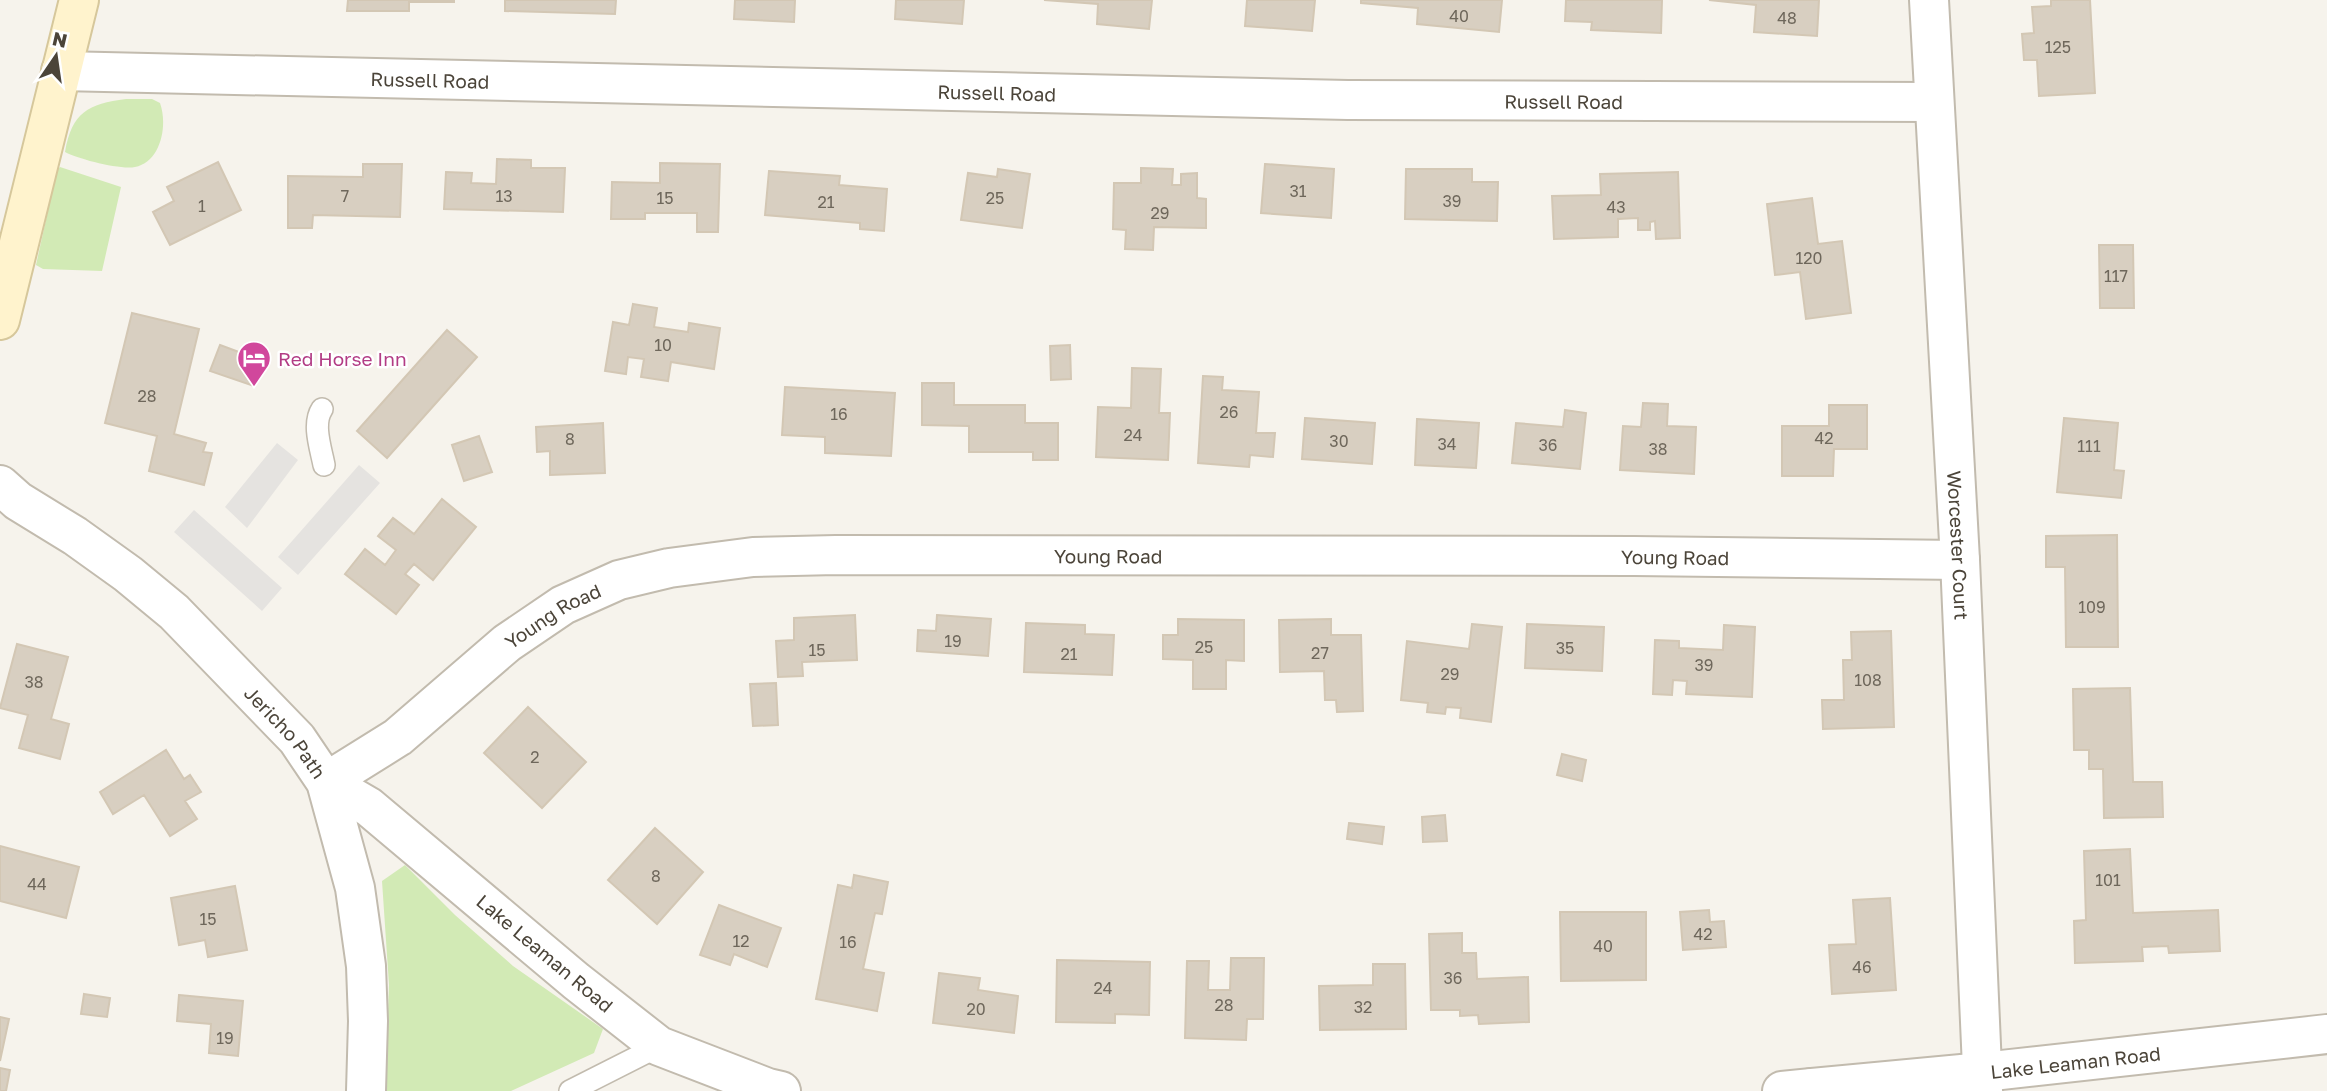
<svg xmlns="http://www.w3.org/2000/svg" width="2327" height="1091" viewBox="0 0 2327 1091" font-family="'Golos Text',sans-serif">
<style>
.green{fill:#d2eab5}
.parking{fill:#e5e3e0}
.building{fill:#d8cfc1;stroke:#d3c7b4;stroke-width:2}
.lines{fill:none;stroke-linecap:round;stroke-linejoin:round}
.service-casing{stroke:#c2bbae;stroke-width:24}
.minor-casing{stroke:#c2bbae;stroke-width:42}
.tertiary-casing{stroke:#c2bbae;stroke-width:42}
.secondary-casing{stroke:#d6c79b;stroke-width:42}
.service{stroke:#fff;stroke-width:21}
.minor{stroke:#fff;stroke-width:38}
.tertiary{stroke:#fff;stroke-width:38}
.secondary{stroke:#fff3cd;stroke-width:38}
.labels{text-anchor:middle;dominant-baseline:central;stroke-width:5;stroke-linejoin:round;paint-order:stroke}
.number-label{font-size:16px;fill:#6e675b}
.street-label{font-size:19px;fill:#4b4439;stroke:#fff}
.hotel-label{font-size:19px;fill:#b23c85;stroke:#fff;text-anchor:start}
</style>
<rect width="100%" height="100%" fill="#f6f3ec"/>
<path class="green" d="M126,99H152L160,103C168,125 161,162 135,167C120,170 78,159 65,152C72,112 88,104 126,99Z
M60,167L121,187L102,271L43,269L36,265L57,170Z
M405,865L455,915L513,966L603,1029L594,1053L511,1091H385L389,985L382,881Z"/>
<path class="parking" d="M277,443L298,460L247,528L225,507Z
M359,465L380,483L298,575L278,557Z
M194,510L282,588L262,611L174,532Z"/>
<path class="building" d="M348,0H454V2H409V11H347Z
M505,0H616L615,14L505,11Z
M735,0H795L794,22L734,19Z
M896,0H964L962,24L895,19Z
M1044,0H1152L1149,29L1097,24L1098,4Z
M1247,0H1315L1312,31L1245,26Z
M1361,0H1502L1499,32L1417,24L1418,8L1361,3Z
M1566,0H1662L1661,33L1591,30L1592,22L1565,21Z
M1709,0H1819L1817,36L1754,32L1756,5Z
M2051,0H2090L2095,93L2039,96L2037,60H2024L2022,34L2034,33L2032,7L2051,6Z
M497,159L531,160V168H565L563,212L444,209L446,172L472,173L471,183L496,184Z
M218,162L241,210L170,245L153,212L174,201L167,187Z
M660,163L720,164L718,232H697V213H645V219H611L612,182L660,183Z
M363,164H402L400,217L313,215L312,228H288V176L363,177Z
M1265,164L1334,169L1331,218L1261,213Z
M1141,168L1173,169L1172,185H1181V174L1197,173V198L1206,199V228L1154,227L1153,250L1125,249L1126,230L1113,229L1114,183H1141Z
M998,169L1030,174L1022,228L961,220L968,173L997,177Z
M1406,169H1472V182H1498L1497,221L1405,219Z
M769,171L840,176L839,185L887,189L884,231L860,229V223L765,215Z
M1678,172L1680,238L1656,239L1655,221L1650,222V230H1638V218L1618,219V237L1554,239L1552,196L1601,195L1600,174Z
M1812,198L1818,244L1842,241L1851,313L1806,319L1800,272L1775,275L1767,204Z
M2099,245H2133L2134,308H2100Z
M633,304L657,308L654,327L688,332L689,323L720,328L714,369L671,362L668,381L641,377L644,359L628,357L626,374L605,371L613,322L629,325Z
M132,313L199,329L174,434L206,443L203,452L212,453L204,485L149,471L157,436L105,423Z
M447,330L477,357L387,458L357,431Z
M220,345L263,361L254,386L210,371Z
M1070,345L1071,379L1051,380L1050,346Z
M1132,368L1161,369L1159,413H1170L1168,460L1096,457L1098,407L1131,408Z
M1203,376L1223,377L1222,390L1259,392L1256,433H1275L1273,457L1250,455L1249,467L1198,463Z
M922,383H954V405H1025V423H1058V460H1033V452H969V426L922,425Z
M785,387L895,393L891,456L825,453V437L782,435Z
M1643,403L1668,404L1667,426L1696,427L1694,474L1620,470L1623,426L1641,427Z
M1829,405H1867V449H1834L1833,476H1782V426H1829Z
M1565,410L1586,413L1580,469L1512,463L1516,423L1563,427Z
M1305,418L1375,423L1372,464L1302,459Z
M2064,418L2118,423L2114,470L2124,471L2121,498L2057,492Z
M1417,419L1479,423L1476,468L1415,465Z
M603,423L605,473L550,475V451L537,452L536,427Z
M479,436L492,472L464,481L452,445Z
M442,499L476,527L433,580L414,564L405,574L419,585L396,614L345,574L365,549L385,565L396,550L378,536L393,518L414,534Z
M2117,535L2118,647H2066L2065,567H2046V536Z
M855,615L857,660L802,662L803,676L778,677L776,641L794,640V618Z
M937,615L991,619L988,656L917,651L918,630L936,631Z
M1178,619L1244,620V661L1226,660V689H1193V660L1163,659V635H1178Z
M1331,619V635H1361L1363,711L1337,712L1336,700H1325L1324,671L1280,672L1279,620Z
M1026,623L1085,625V634L1114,635L1112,675L1024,672Z
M1472,624L1502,627L1491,722L1460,718L1461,708L1446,707L1445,714L1427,712L1428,703L1401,700L1407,641L1469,649Z
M1527,624L1604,627L1602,671L1525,668Z
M1724,625L1755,627L1752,697L1686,694L1687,681L1673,680L1672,695L1653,694L1655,640L1679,641V648L1723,650Z
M1891,631L1894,727L1823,729L1822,700H1844L1843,660H1852L1851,632Z
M17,644L68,657L51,719L69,724L60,759L19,748L28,715L0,708Z
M776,683L778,725L753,726L750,684Z
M2130,688L2133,782H2162L2163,817L2104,818L2103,769H2089V750H2074L2073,689Z
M528,707L586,762L542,808L484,753Z
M166,750L184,779L190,775L201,792L185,801L197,819L170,836L144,795L113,814L100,792Z
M1562,754L1586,760L1582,781L1557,775Z
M1445,815L1447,841L1423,842L1422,817Z
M1349,823L1384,827L1382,844L1347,839Z
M655,828L703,872L657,924L608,880Z
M0,846L79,867L66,918L0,901Z
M2130,849L2133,913L2218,910L2220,951L2169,953L2168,946L2142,947L2143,961L2075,963L2074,921L2086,920L2084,851Z
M854,875L888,882L882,914L875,913L863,969L884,973L877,1011L816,999L838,885L852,888Z
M235,886L247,950L208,957L205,940L179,945L171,898Z
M1890,898L1896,990L1832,994L1829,945L1856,944L1853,900Z
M719,905L781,928L767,967L734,954L730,965L700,955Z
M1709,910L1710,922L1724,921L1726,947L1683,950L1680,912Z
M1560,912H1646V980L1561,981Z
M1462,933V953H1476L1477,979L1528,977L1529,1022L1479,1024L1478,1015L1460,1016V1010H1431L1429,934Z
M1231,958H1264L1263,1019H1247L1246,1040L1185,1038L1187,961H1209L1208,990H1230Z
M1057,960L1150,962L1149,1015L1115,1014V1023L1056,1022Z
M1373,964H1405L1406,1029L1320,1030L1319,986L1373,985Z
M939,973L980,978L978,990L1018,996L1014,1033L933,1023Z
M84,994L110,998L107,1017L81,1014Z
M179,995L243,1001L238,1056L209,1053L211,1024L177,1021Z
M0,1017L9,1019L0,1061Z
M0,1068L10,1070L6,1091H0Z"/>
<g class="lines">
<g class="service-casing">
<path id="service" d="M322,409C312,424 321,449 324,465
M570,1091L659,1046"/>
</g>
<g class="minor-casing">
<g id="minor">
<path id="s1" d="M61,71L1348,100L1934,102"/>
<path id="s2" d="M1983,1072L2327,1034"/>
<path id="s3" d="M781,1091L768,1088L659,1046L576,981L369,807L326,782L398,737L507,643L563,605L619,580L669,568L753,557L836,555L1634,556L1960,560"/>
<path d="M1782,1091L1812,1088"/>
</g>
</g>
<g class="tertiary-casing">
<g id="tertiary">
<path id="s4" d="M1929,0L1960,560L1983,1091"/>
<path id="s5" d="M0,485L18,501L75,536L128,574L174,612L297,739L326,782L355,888L366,966L368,1021L366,1091"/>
<path d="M1812,1091V1088L1983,1072"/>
</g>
</g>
<g class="secondary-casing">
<path id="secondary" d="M0,320L79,0"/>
</g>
<use href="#service" class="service"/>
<use href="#minor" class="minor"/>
<use href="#tertiary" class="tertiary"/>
<use href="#secondary" class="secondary"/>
</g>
<defs>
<g id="hotel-pin" transform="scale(1.75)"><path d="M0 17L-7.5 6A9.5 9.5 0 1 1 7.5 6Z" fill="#d1479c" stroke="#fff"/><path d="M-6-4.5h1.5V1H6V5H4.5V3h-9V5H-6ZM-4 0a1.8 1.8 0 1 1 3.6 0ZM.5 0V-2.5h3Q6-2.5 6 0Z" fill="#fff"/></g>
</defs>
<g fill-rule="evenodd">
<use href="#hotel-pin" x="254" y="358"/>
</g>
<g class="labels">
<g class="number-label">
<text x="1459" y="16">40</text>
<text x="1787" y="18">48</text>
<text x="2058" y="47">125</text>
<text x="1298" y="191">31</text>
<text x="345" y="196">7</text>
<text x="504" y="196">13</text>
<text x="665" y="198">15</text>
<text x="995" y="198">25</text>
<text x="1452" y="201">39</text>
<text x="826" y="202">21</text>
<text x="202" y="206">1</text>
<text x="1616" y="207">43</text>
<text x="1160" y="213">29</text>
<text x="1809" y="258">120</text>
<text x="2116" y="276">117</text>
<text x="663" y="345">10</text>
<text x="147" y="396">28</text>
<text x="1229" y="412">26</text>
<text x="839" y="414">16</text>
<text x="1133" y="435">24</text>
<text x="1824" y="438">42</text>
<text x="570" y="439">8</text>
<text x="1339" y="441">30</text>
<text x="1447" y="444">34</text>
<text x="1548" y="445">36</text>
<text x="2089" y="446">111</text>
<text x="1658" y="449">38</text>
<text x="2092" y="607">109</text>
<text x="953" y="641">19</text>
<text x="1204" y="647">25</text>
<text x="1565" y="648">35</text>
<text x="817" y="650">15</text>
<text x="1320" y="653">27</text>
<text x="1069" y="654">21</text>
<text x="1704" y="665">39</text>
<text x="1450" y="674">29</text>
<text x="1868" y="680">108</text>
<text x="34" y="682">38</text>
<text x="535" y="757">2</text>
<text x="656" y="876">8</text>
<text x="2108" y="880">101</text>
<text x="37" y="884">44</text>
<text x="208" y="919">15</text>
<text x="1703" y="934">42</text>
<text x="741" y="941">12</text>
<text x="848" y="942">16</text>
<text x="1603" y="946">40</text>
<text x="1862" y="967">46</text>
<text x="1453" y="978">36</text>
<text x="1103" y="988">24</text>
<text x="1224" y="1005">28</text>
<text x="1363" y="1007">32</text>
<text x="976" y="1009">20</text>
<text x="225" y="1038">19</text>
</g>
<g class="street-label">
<text stroke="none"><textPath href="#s1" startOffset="369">Russell Road</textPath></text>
<text stroke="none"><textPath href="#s1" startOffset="936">Russell Road</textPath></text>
<text stroke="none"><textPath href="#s1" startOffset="1503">Russell Road</textPath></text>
<text stroke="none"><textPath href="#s4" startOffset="546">Worcester Court</textPath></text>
<text stroke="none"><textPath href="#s3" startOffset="1405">Young Road</textPath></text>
<text stroke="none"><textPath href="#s3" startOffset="1972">Young Road</textPath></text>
<text stroke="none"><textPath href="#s3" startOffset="838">Young Road</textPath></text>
<text stroke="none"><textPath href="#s5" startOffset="380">Jericho Path</textPath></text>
<text transform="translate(545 953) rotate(40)">Lake Leaman Road</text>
<text stroke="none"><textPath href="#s2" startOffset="93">Lake Leaman Road</textPath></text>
</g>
<g class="hotel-label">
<text x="278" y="358">Red Horse Inn</text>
</g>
</g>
<g transform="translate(56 56) rotate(13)" stroke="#ffffff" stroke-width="5" paint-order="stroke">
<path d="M0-5L12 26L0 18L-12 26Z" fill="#4b4439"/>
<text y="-10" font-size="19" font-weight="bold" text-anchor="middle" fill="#4b4439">N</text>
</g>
</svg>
